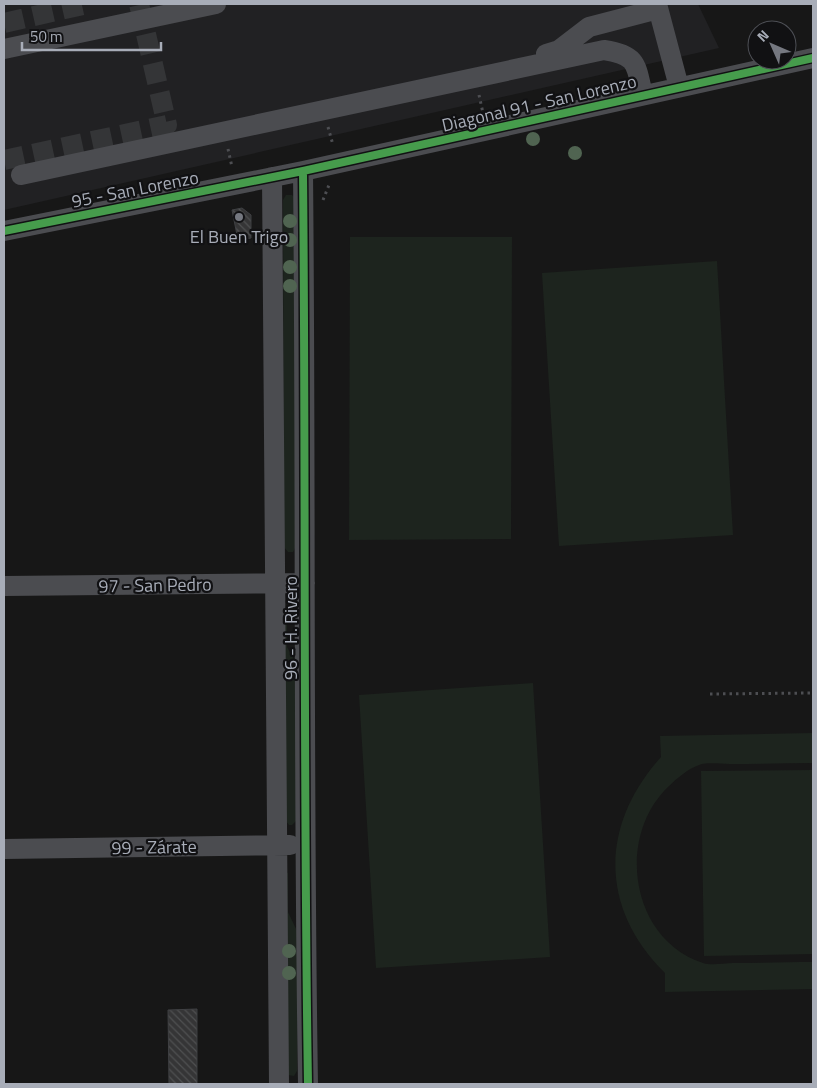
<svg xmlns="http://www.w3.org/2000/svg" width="817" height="1088" viewBox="0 0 817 1088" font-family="'Titillium Web',sans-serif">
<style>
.built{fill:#212123}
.grass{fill:#1d241e}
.building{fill:url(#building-back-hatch);stroke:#3f4043}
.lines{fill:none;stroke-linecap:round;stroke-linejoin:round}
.minor-tunnel{stroke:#343537;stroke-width:20;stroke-dasharray:20 10;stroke-linecap:butt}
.path{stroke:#4d4e52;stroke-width:3;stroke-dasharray:2.5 4;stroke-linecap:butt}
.minor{stroke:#4b4c50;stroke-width:20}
.cycleway-casing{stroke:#111113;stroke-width:11}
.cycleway{stroke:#469c4c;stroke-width:8}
.tree{fill:#506451}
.poi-dot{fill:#757880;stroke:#111113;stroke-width:2}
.labels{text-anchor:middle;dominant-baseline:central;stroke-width:4.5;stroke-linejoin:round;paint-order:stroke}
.street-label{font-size:18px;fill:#a8adb8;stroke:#111113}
.poi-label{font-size:18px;fill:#a8adb8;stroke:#111113}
</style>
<defs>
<pattern id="building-back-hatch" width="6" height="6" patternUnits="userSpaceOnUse" patternTransform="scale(1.25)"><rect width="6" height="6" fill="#353536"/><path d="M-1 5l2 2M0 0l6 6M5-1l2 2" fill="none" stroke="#4f5051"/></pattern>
</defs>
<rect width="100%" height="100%" fill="#171717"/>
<path class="built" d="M4,4H698L719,48L4,210Z"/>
<path class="grass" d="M286,195H292L295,198L296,546L293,552H288L284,547L283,200Z
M350,237H512L511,539L349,540Z
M717,261L733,535L559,546L542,273Z
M284,612H287V647L296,663V821L292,825H289L285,820Z
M533,683L550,957L376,968L359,695Z
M813,733V763C785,763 757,764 730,764C720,764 708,762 699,765C688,769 677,778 668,787C616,837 630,939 703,963C712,966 724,963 733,963C760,963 787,962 813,962V989L665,992V973C599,908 600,825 661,757L660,736Z
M813,770V954L704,956L701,771Z
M285,872L288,873V912L297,931V1071L294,1076L288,1075Z"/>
<path class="building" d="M242,208L251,215V238L238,240L232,210Z
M197,1009V1084H169L168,1010Z"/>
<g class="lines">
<path class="minor-tunnel" d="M4,23L87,4
M4,160L167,125L139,4"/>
<path class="path" d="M479,95L483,113
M328,127L333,145
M228,149L232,167
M323,200L329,185
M710,694L813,693"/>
<path class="minor" d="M657,4L679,87
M4,49L216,4
M546,54L559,50L589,27L658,9
M303,171C306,476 303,780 308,1084
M21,175L604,50C638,55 636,65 643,95
M272,177L279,1084
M4,231L303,171L813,58
M4,586L305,583
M4,849L290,845"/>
<g class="cycleway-casing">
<path id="cycleway" d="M303,171C306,476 303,780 308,1084
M4,231L303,171L813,58"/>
</g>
<use href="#cycleway" class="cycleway"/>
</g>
<g class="tree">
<circle cx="533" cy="139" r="7"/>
<circle cx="575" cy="153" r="7"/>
<circle cx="290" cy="221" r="7"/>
<circle cx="290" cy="240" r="7"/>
<circle cx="290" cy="267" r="7"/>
<circle cx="290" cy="286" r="7"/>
<circle cx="289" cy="951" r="7"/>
<circle cx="289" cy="973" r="7"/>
</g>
<circle class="poi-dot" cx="239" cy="217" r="5"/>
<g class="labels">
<g class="street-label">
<text transform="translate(539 103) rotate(-13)">Diagonal 91 - San Lorenzo</text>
<text transform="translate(135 189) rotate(-11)">95 - San Lorenzo</text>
<text transform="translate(155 585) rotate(-1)">97 - San Pedro</text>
<text transform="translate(290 628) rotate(-90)">96 - H. Rivero</text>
<text transform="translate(154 847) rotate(-1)">99 - Zárate</text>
</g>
<g class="poi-label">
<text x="239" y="236">El Buen Trigo</text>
</g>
</g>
<rect width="817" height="1088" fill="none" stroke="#a8adb8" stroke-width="10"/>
<g transform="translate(772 45) rotate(315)"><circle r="24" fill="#111113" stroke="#4d4f55"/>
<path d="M0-4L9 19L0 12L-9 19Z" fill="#757880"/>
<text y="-8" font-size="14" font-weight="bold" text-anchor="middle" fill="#a8adb8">N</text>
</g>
<path d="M22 42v8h139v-8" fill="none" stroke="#a8adb8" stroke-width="2.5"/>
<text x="30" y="42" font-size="15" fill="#a8adb8" stroke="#111113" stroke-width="4" paint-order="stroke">50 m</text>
</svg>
